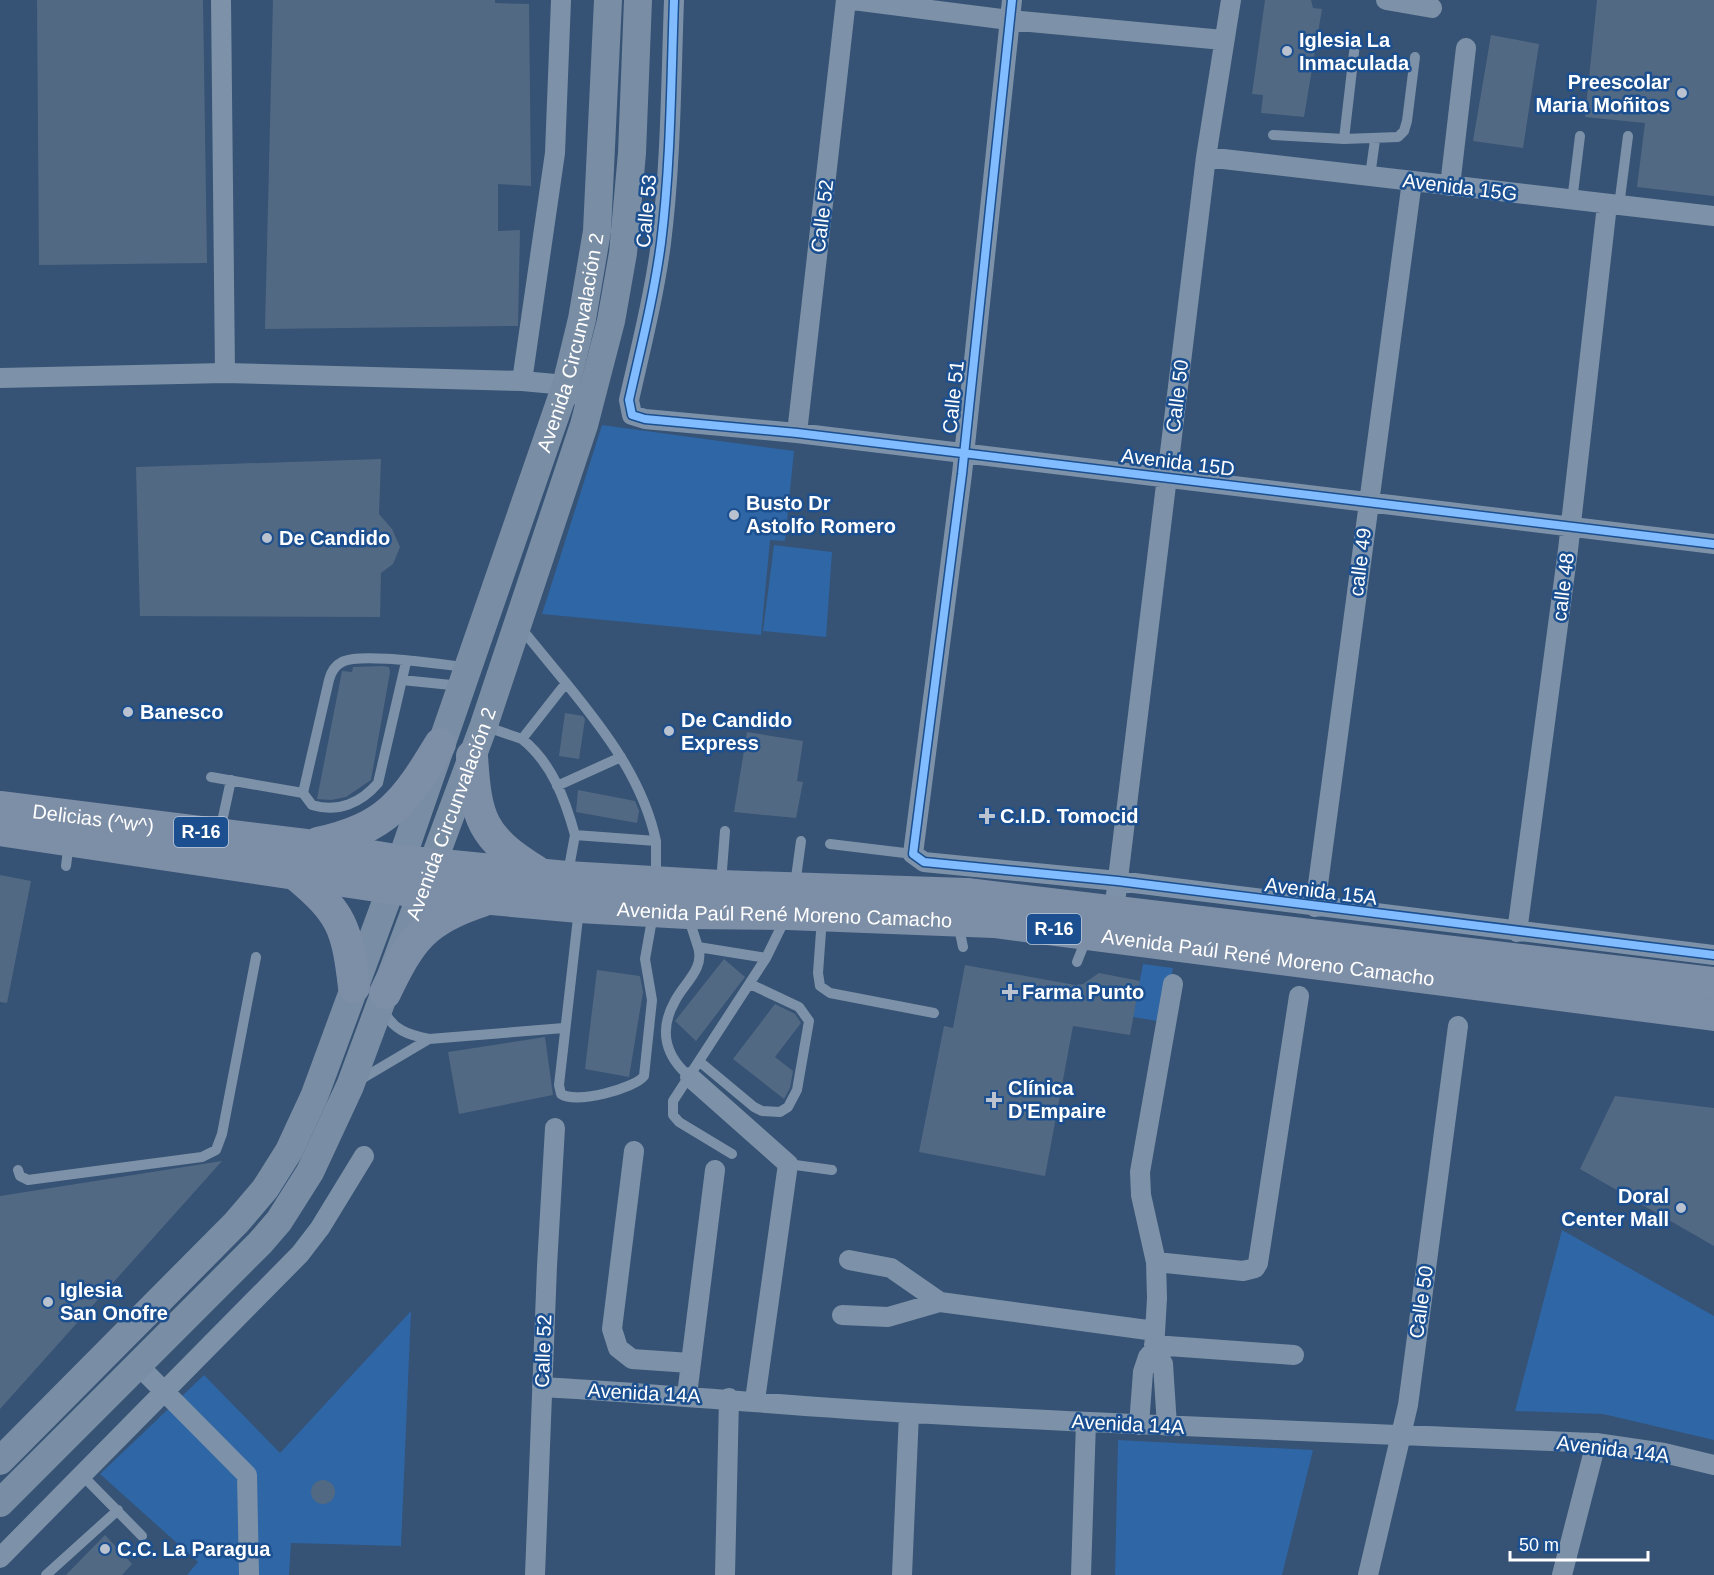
<svg xmlns="http://www.w3.org/2000/svg" width="1714" height="1575" viewBox="0 0 1714 1575" font-family="Arial,sans-serif">
<style>
.green{fill:#2f66a5}
.building{fill:#526984}
.lines{fill:none;stroke-linecap:round;stroke-linejoin:round}
.service{stroke:#7d92a8;stroke-width:10}
.minor{stroke:#7d92a8;stroke-width:20}
.secondary{stroke:#798da4;stroke-width:28}
.primary{stroke:#7d8ea7;stroke-width:32}
.cycleway-casing{stroke:#1b4f8f;stroke-width:11}
.cycleway{stroke:#80bcff;stroke-width:8}
.poi-dot{fill:#b9c2ce;stroke:#1b4f8f;stroke-width:2}
.labels{text-anchor:middle;dominant-baseline:central;stroke-width:5;stroke-linejoin:round;paint-order:stroke}
.shield{fill:#1b4f8f;stroke:#bbcadd;stroke-width:1.5}
.shield-label{font-size:18px;font-weight:bold;fill:#fff}
.poi-label{font-size:20px;font-weight:bold;fill:#fff;stroke:#1b4f8f;text-anchor:start}
.street-label{font-size:20px;fill:#fff;stroke:#1b4f8f}
</style>
<rect width="100%" height="100%" fill="#365274"/>
<path class="green" d="M602,425L794,451L785,541L770,540L761,635L542,614Z
M774,545L832,552L826,637L763,631Z
M1143,964L1173,968L1163,1022L1133,1017Z
M1562,1230L1714,1316V1440L1603,1414L1515,1411Z
M411,1311L401,1546L291,1543L289,1575H187L198,1562L100,1474L204,1375L280,1453Z
M1118,1440L1313,1450L1282,1575H1115Z"/>
<path class="building" d="M37,0H203L207,263L39,265Z
M273,0H495V3L529,4L531,186L498,184V231L520,230L518,326L265,329Z
M1265,0H1311L1313,8L1322,9L1304,117L1261,113L1263,95L1252,94Z
M1597,0H1714V196L1637,187L1645,123L1585,117Z
M1491,35L1539,44L1523,148L1473,141Z
M381,459L379,514L392,529L400,547L393,564L381,573L380,617L140,616L136,467Z
M383,666L389,667L390,672L371,780L346,797L331,800L317,799L342,671L352,672L353,667Z
M565,713L583,716L585,719L579,759L559,756Z
M747,732L803,741L797,781L803,782L796,818L734,812Z
M578,790L635,801L639,811L637,823L576,812Z
M0,875L31,881L7,1003L0,1002Z
M724,959L745,977L696,1041L675,1021Z
M965,965L1075,985L1083,984L1099,973L1140,981L1130,1035L1073,1026L1045,1176L919,1152L944,1026L953,1028Z
M597,970L640,976L643,992L629,1077L585,1069Z
M775,1004L795,1014L801,1023L775,1057L793,1071L790,1088L784,1099L733,1059Z
M545,1037L553,1095L459,1114L448,1052Z
M1615,1096L1714,1108V1246L1580,1169Z
M222,1161L0,1409V1196Z
M311 1492a12 12 0 1 1 24 0a12 12 0 1 1-24 0Z
M105,1535L132,1564L122,1575H66Z"/>
<g class="lines">
<path class="service" d="M1273,135L1344,139L1398,137L1404,131L1407,121L1415,57
M1344,139L1355,44
M1370,176L1375,140
M1572,201L1580,136
M1619,206L1628,136
M406,662L378,783C361,803 338,813 312,805L303,793L329,680C331,672 334,666 342,662C361,652 443,665 467,667
M402,680L461,686
M566,683C605,731 643,780 656,841
M484,726L522,739L566,683L520,627
M522,739C552,763 565,799 575,835
M211,777L303,793
M557,786L621,757
M220,831L231,780
M830,844L913,854
M66,866L69,842
M568,873L575,835L656,841V880
M721,883L725,831
M795,885L801,841
M579,909L559,1085L561,1094C576,1104 634,1089 644,1076L652,1000L645,959L653,914
M688,916L698,947L766,958L786,917
M822,918L818,973L820,986L830,993L934,1013
M958,923L963,947
M1077,962L1087,937
M429,1039L564,1028
M700,1062L754,1107L762,1111L780,1112L788,1107L797,1090L809,1021L799,1007L750,984
M690,1077C666,1057 658,1031 675,1001C684,983 705,969 698,947
M358,1081L429,1039C409,1035 392,1030 384,1010
M732,1154L679,1122L673,1115V1101L766,958
M788,1164L832,1170
M18,1170L20,1176L28,1180L202,1157L216,1150L222,1134L256,957
M82,1475L142,1536
M46,1575L118,1510"/>
<path class="minor" d="M221,0L225,373
M674,0C671,81 671,163 661,243C654,296 641,347 629,400L632,415L645,419L797,433L1714,544
M853,0L1009,20L1223,40
M1012,0L962,474L913,854L924,862L1118,881L1714,955
M1386,0L1432,8
M1206,157L1714,216
M1450,186L1466,48
M0,378L225,373L522,381L566,385L571,395
M522,381L555,153L561,0
M797,433L846,0
M1116,895L1206,157L1231,0
M1315,907L1412,181
M1517,932L1568,550L1607,205
M690,1077L788,1164L755,1400
M634,1151L612,1329L618,1348L632,1359L690,1363
M849,1260L891,1268L940,1302
M1156,1262L1243,1271L1255,1268L1258,1263L1299,996
M842,1315L888,1317L940,1302L1155,1331
M1154,1345L1294,1355
M1154,1350L1163,1364L1167,1426
M137,1364L247,1475L249,1575
M542,1387C665,1394 789,1406 912,1413C1140,1426 1368,1433 1596,1443L1664,1453L1714,1465
M687,1395L715,1170
M1139,1425L1143,1372L1148,1357L1154,1350L1157,1298L1156,1262L1141,1195L1140,1172L1173,984
M0,1558L300,1254L320,1228L364,1156
M535,1575L547,1266L555,1128
M725,1575L729,1398
M902,1575L909,1413
M1081,1575L1086,1422
M1368,1575L1408,1405L1458,1026
M1562,1575L1596,1443"/>
<g class="secondary">
<path id="s1" d="M0,1461L236,1223L265,1189L289,1151L314,1097L401,861L566,385L582,319L597,231L608,0"/>
<path id="s2" d="M0,1503L260,1243L279,1221L310,1172L350,1086L484,725L584,425L611,321L623,253L632,153L638,0"/>
</g>
<g class="primary">
<path d="M472,756C476,819 481,837 536,871"/>
<path id="s3" d="M0,807L306,845L401,861L567,877L721,886L967,894L1714,983"/>
<path id="s4" d="M0,830L424,893L579,907L687,913L788,914L994,922L1714,1015"/>
<path d="M318,843C387,828 405,802 440,744"/>
<path d="M295,874C342,913 347,927 354,987"/>
<path d="M385,993C411,939 424,920 482,901"/>
</g>
<g class="cycleway-casing">
<path id="cycleway" d="M674,0C671,81 671,163 661,243C654,296 641,347 629,400L632,415L645,419L797,433L1714,544
M1012,0L962,474L913,854L924,862L1118,881L1714,955"/>
</g>
<use href="#cycleway" class="cycleway"/>
</g>
<g class="poi-dot">
<circle cx="1287" cy="51" r="6"/>
<circle cx="1682" cy="93" r="6"/>
<circle cx="734" cy="515" r="6"/>
<circle cx="267" cy="538" r="6"/>
<circle cx="128" cy="712" r="6"/>
<circle cx="669" cy="731" r="6"/>
<path d="M984 807h6v6h6v6h-6v6h-6v-6h-6v-6h6z"/>
<path d="M1007 983h6v6h6v6h-6v6h-6v-6h-6v-6h6z"/>
<path d="M991 1091h6v6h6v6h-6v6h-6v-6h-6v-6h6z"/>
<circle cx="1681" cy="1208" r="6"/>
<circle cx="48" cy="1302" r="6"/>
<circle cx="105" cy="1549" r="6"/>
</g>
<g class="labels">
<g class="shield">
<rect x="174" y="817" width="54" height="30" rx="4.5"/>
<rect x="1027" y="914" width="54" height="30" rx="4.5"/>
</g>
<g class="shield-label">
<text x="201" y="832">R-16</text>
<text x="1054" y="929">R-16</text>
</g>
<g class="poi-label">
<text x="1299" y="40">Iglesia La<tspan x="1299" dy="23">Inmaculada</tspan></text>
<text x="1670" y="82" text-anchor="end">Preescolar<tspan x="1670" dy="23">Maria Moñitos</tspan></text>
<text x="746" y="503">Busto Dr<tspan x="746" dy="23">Astolfo Romero</tspan></text>
<text x="279" y="538">De Candido</text>
<text x="140" y="712">Banesco</text>
<text x="681" y="720">De Candido<tspan x="681" dy="23">Express</tspan></text>
<text x="1000" y="816">C.I.D. Tomocid</text>
<text x="1022" y="992">Farma Punto</text>
<text x="1008" y="1088">Clínica<tspan x="1008" dy="23">D'Empaire</tspan></text>
<text x="1669" y="1196" text-anchor="end">Doral<tspan x="1669" dy="23">Center Mall</tspan></text>
<text x="60" y="1290">Iglesia<tspan x="60" dy="23">San Onofre</tspan></text>
<text x="117" y="1549">C.C. La Paragua</text>
</g>
<g class="street-label">
<text transform="translate(1460 187) rotate(7)">Avenida 15G</text>
<text transform="translate(646 211) rotate(-85)">Calle 53</text>
<text transform="translate(822 216) rotate(-83)">Calle 52</text>
<text stroke="none"><textPath href="#s1" startOffset="1282">Avenida Circunvalación 2</textPath></text>
<text transform="translate(1177 396) rotate(-83)">Calle 50</text>
<text transform="translate(953 397) rotate(-84)">Calle 51</text>
<text transform="translate(1178 462) rotate(7)">Avenida 15D</text>
<text transform="translate(1360 562) rotate(-83)">calle 49</text>
<text transform="translate(1563 587) rotate(-83)">calle 48</text>
<text stroke="none"><textPath href="#s2" startOffset="840">Avenida Circunvalación 2</textPath></text>
<text stroke="none"><textPath href="#s3" startOffset="94">Delicias (^w^)</textPath></text>
<text transform="translate(1321 891) rotate(7)">Avenida 15A</text>
<text stroke="none"><textPath href="#s4" startOffset="790">Avenida Paúl René Moreno Camacho</textPath></text>
<text stroke="none"><textPath href="#s4" startOffset="1276">Avenida Paúl René Moreno Camacho</textPath></text>
<text transform="translate(1421 1302) rotate(-82)">Calle 50</text>
<text transform="translate(543 1351) rotate(-88)">Calle 52</text>
<text transform="translate(644 1393) rotate(3)">Avenida 14A</text>
<text transform="translate(1128 1424) rotate(3)">Avenida 14A</text>
<text transform="translate(1613 1449) rotate(7)">Avenida 14A</text>
</g>
</g>
<path d="M1510 1551v9h138v-9" fill="none" stroke="#ffffff" stroke-width="3"/>
<text x="1519" y="1551" font-size="18" fill="#ffffff" stroke="#1b4f8f" stroke-width="4.5" paint-order="stroke">50 m</text>
</svg>
